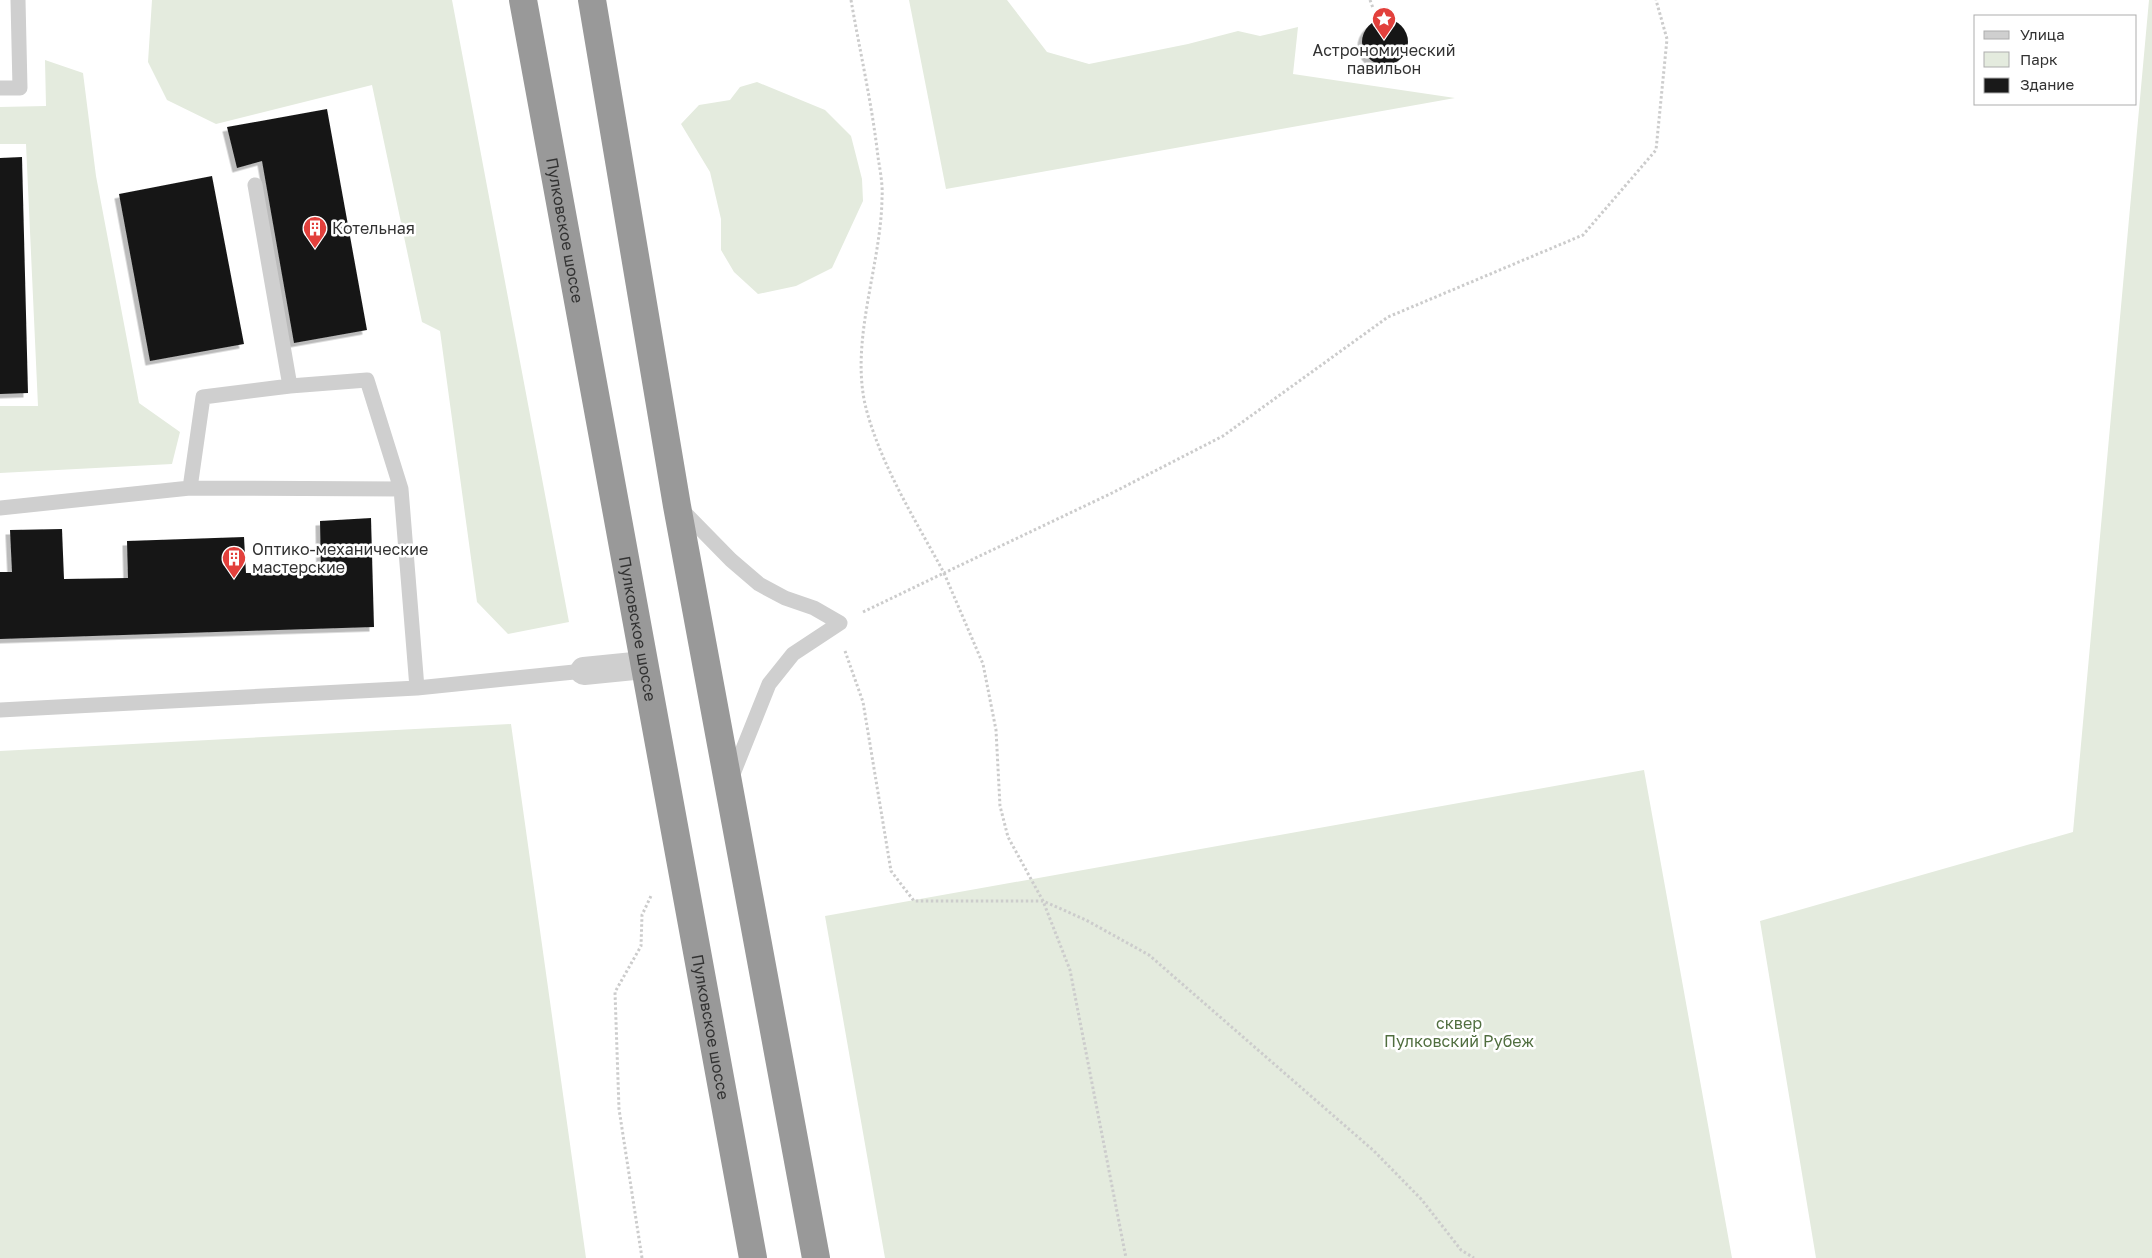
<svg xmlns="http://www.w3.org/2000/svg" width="2152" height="1258" viewBox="0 0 2152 1258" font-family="'Golos Text',sans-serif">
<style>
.green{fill:#e4ebde}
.building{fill:#191919;filter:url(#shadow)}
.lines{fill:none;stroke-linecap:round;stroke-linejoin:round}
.path{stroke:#ccc;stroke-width:3;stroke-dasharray:2.5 2.5;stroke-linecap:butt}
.lane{stroke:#cfcfcf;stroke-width:15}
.street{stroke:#cfcfcf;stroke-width:28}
.highway{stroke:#999;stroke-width:28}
.labels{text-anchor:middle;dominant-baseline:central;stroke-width:5;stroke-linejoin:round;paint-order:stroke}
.poi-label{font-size:16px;fill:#323232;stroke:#fff;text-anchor:start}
.street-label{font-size:16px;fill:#323232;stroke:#fff}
.park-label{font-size:16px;fill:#506e3f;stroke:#fff}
</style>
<defs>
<filter id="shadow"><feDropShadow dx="-4.5" dy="4.5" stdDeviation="0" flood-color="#0004"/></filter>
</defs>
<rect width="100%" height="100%" fill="#fff"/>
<path class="green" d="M152,0H452L569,622L508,634L477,602L440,331L422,322L372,85L216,124L167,100L148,62Z
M909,0H1007L1047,52L1089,64L1188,44L1238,31L1260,36L1298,27L1293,74L1455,98L946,189Z
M2149,0H2152V1258H1816L1760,921L2073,832Z
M45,60L83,73L96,176L139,403L180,432L172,464L0,473V406H38L26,144H0V107L46,106Z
M757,82L825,110L851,136L862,179L863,201L832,268L796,286L758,294L734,272L721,250V219L710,172L681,124L699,105L730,100L740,87Z
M511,724L586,1258H0V751Z
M1644,770L1732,1258H885L825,916Z"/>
<path class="building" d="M1362 42a23 23 0 1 1 46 0a23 23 0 1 1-46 0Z
M327,109L367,330L294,343L262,161L237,168L227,127Z
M22,157L28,393L0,394V158Z
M212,176L244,344L150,361L119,194Z
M371,518L374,627L0,639V572H12L10,530L62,529L64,579L128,578L127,541L244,537L246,573H321L320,521Z"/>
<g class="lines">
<path class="path" d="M851,0C860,52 872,104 878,157C880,170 883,185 882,198C881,268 848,344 867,412C883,469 916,521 944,573L1112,493L1223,436L1388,317L1583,235L1656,150L1667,39L1656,0
M1370,0L1373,8
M863,612L944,573L983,664L996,730L1000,806L1008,837L1043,901L1070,970L1126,1258
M845,651L863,702L891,871L914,901H1043L1086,920L1149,955L1374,1151L1422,1200L1461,1250L1474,1258
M642,1258L619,1109L615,992L641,946L642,915L651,896"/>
<path class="lane" d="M0,88H20L18,0
M290,386L367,380L401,489
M190,488L203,397L290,386L255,185
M0,508L190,488L401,489L417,688
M680,508L731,560L759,584L785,598L814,608L840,623L793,654L769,684L731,779
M0,710L417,688L584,671"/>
<path class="street" d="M584,671L644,665"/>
<g class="highway">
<path id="s1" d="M523,0L753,1258"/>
<path d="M592,0L677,506L816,1258"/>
</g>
</g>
<defs>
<g id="sight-pin" transform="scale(1.25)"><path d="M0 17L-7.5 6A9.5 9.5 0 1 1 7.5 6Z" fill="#e2403c" stroke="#fff"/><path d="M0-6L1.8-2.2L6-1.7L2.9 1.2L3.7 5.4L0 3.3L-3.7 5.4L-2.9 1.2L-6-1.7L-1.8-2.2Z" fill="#fff"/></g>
<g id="building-pin" transform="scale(1.25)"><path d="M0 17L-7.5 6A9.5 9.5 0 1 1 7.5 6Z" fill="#e2403c" stroke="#fff"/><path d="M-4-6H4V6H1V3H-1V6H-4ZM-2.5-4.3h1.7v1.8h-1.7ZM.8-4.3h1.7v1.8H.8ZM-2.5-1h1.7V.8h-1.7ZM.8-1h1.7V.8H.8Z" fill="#fff"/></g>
</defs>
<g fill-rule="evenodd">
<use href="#sight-pin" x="1384" y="19"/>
<use href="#building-pin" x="315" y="228"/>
<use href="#building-pin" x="234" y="558"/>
</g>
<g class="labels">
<g class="poi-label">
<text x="1384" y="50" text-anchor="middle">Астрономический<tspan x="1384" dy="18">павильон</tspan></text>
<text x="332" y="228">Котельная</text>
<text x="252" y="549">Оптико-механические<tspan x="252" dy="18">мастерские</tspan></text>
</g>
<g class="street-label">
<text stroke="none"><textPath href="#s1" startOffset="234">Пулковское шоссе</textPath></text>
<text stroke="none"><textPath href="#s1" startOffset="639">Пулковское шоссе</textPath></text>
<text stroke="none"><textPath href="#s1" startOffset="1044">Пулковское шоссе</textPath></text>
</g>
<g class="park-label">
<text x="1459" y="1023">сквер<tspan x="1459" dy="18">Пулковский Рубеж</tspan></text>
</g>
</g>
<rect x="1974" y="15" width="162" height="90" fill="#ffffff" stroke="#adadad"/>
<rect x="1984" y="31" width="25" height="8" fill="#cfcfcf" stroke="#adadad"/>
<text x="2020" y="40" font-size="15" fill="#323232">Улица</text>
<rect x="1984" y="52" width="25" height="15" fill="#e4ebde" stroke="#adadad"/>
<text x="2020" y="65" font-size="15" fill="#323232">Парк</text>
<rect x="1984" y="78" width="25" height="15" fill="#191919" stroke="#adadad"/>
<text x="2020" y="90" font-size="15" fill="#323232">Здание</text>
</svg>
